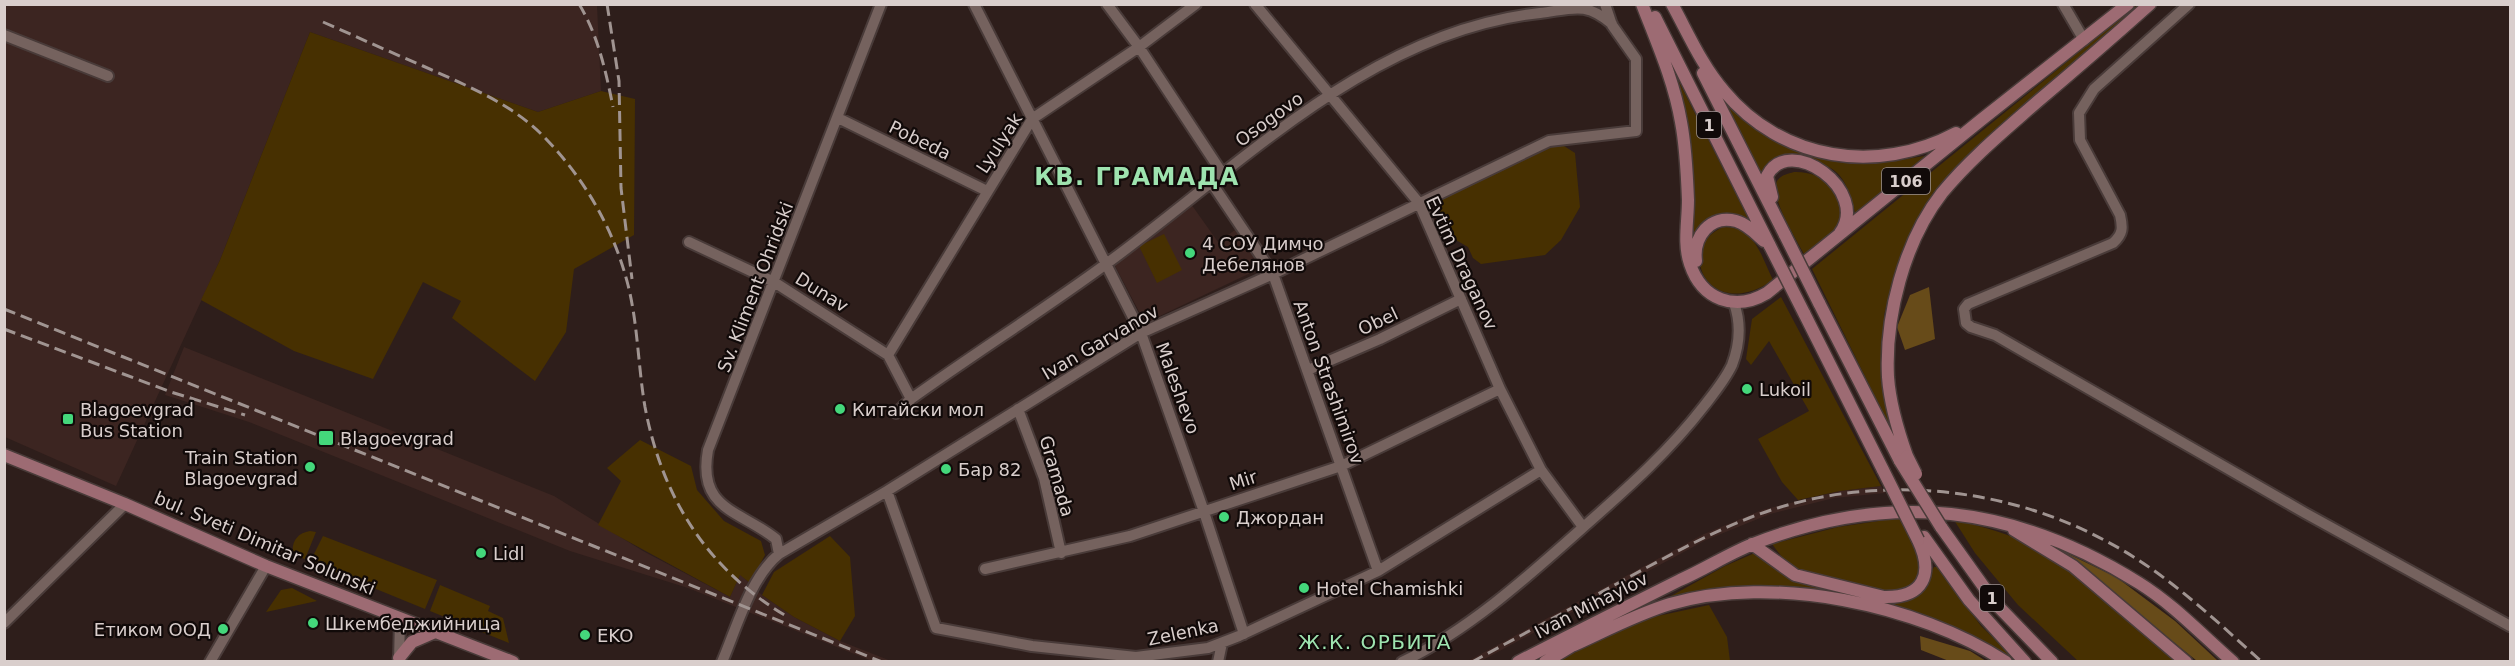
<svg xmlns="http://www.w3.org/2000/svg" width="2515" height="666" viewBox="0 0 2515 666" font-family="'DejaVu Sans',sans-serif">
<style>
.built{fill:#3c2521}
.green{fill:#473001}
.forest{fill:#674b19}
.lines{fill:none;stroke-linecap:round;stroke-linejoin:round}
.minor-casing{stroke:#493b39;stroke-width:14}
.major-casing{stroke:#493b39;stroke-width:15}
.minor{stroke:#75625e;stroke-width:10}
.major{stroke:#9d6b73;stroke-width:12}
.rail{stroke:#a09491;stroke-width:3;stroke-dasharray:12 6;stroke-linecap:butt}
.major-bridge-casing{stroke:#493b39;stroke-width:15;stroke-linecap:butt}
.major-bridge{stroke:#9d6b73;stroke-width:12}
.poi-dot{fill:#44d77b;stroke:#110a09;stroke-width:2}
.labels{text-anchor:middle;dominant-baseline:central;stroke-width:4.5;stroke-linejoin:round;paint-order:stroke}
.shield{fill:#110a09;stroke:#9d9392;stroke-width:1.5}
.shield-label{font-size:16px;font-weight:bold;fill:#d9cecc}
.street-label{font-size:18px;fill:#d9cecc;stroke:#110a09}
.poi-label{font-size:18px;fill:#d9cecc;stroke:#110a09;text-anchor:start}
.neighbourhood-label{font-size:20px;letter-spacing:1.5px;fill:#9ee3af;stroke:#110a09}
.district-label{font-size:24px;font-weight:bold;letter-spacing:1.5px;fill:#9ee3af;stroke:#110a09}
</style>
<rect width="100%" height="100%" fill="#2e1e1b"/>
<path class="built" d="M5,5H597L601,91L538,112L310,32L220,260L116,486L5,437Z
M1191,204L1218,242L1235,230L1261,268L1145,323L1114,264Z
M184,347L554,496L643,551L730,597L740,574L762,595L794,617L840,641L891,661H872L688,588L570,551L249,422L165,395Z
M1881,486L1885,493L1834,498L1770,514L1706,540L1481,661L1466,662L1704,534L1762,510L1840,491Z"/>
<path class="green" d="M2137,5H2143L2041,96L1981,143L1933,193L1914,226L1896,268L1884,315L1883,363L1889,425L1812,269Z
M310,32L538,112L601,91L635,99L634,235L574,269L566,332L535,381L452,318L461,301L423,282L373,379L294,351L201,300L220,260Z
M1675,74L1749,220C1723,209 1711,210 1694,234L1681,98Z
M1721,98C1767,141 1812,168 1877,163C1896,162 1913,157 1932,155L1856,216C1852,202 1849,187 1840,176C1828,161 1795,155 1777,159C1769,161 1764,169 1760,176Z
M1554,146H1564L1575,153L1580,207L1561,240L1545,255L1481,264L1473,258L1468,247L1456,240L1450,226L1438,214L1434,202Z
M1794,172C1827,171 1844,195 1841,227L1805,256C1797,240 1769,197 1777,181C1781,175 1787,174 1794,172Z
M1723,227C1755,226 1761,256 1773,280C1710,324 1673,249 1723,227Z
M1164,234L1182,270L1157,283L1139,246Z
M1781,297L1881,486L1840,491L1798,500L1782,482L1758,439L1809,411L1769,341L1751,365L1746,359L1752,319Z
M640,440L691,466L697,490L724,521L761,541L765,555L750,583L740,575L730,597L598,525L621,481L607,468Z
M1899,518C1907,531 1925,552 1923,568C1921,578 1913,589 1903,592C1892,595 1819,579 1806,575C1792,569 1781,557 1772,544L1838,527Z
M1954,520C1979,526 2005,532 2028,544C2077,569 2137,622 2175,661H2078L2018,605L1975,553Z
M310,531L316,532L305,559L293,555C291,542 297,533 310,531Z
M323,536L437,580L425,609L310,562Z
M830,536L850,557L855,616L840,641L794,617L762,595L774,572Z
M1757,552L1779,571L1807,585L1896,602C1924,598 1923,588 1934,567H1937L1981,626L2017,661H2014C1960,625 1912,606 1849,595C1822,590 1794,586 1767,587C1751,588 1736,588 1721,589C1706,591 1685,600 1671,596L1725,566Z
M440,585L490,606L488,611L503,618L509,643L430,611Z
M292,588L317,601L266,612L281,590Z
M1709,605L1727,637L1730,661L1553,662L1625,623Z"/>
<path class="forest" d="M1929,287L1935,339L1905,350L1897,327L1910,295Z
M2058,549L2116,577L2175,621L2218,661H2197Z
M1920,636L1970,651L1986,661H1949L1921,650Z"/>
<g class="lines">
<g class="minor-casing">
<path id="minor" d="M974,4L1141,333L1202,506L1244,634
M1107,4L1139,47L1222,173
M1255,4L1419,203L1500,389L1541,470L1583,527
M2063,4L2084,40
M2189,4L2094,89L2079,113L2080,140L2120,215C2123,228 2123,234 2113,243L1968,304L1964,309L1966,323L1971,327L1995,335L2305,513L2510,626
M4,35L108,76
M838,118L987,191
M1211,182L1273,274L1378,571
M689,242L774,282L888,355L911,399
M888,355L1032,119L1139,47L1196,4
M1308,370L1380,339L1461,299
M1018,409L1044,478L1061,553
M896,413L911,399C975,353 1042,311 1106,264C1238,168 1369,31 1540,13C1573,9 1585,1 1612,24
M887,491L936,628L1032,646L1136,657L1208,648L1239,636L1378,571L1541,470
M779,554L776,539C740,510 697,510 708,450L881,4
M985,569L1130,536L1341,466L1500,389
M4,623L125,504
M210,662L266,566
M399,662L400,618
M722,662C737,627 750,578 779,554L887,491L1141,333L1273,274L1549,141L1636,131V59L1612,25L1605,4
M1218,662L1222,643
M1402,662C1470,630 1533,572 1588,523C1630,486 1670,450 1704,406C1714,393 1725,380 1732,365C1740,344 1741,323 1734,303"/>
</g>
<g class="major-casing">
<path id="major" d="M1642,4C1657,43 1674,81 1681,122C1686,148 1687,174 1688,200C1688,221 1683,244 1690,264C1702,300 1735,312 1767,293L1981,120L2128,4
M1672,4C1688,33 1702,66 1724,91C1782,161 1877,175 1956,133
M1655,17L1770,246
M1703,73L1785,235
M1772,197L1767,176C1789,132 1871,191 1840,233
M1696,261C1693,237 1710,214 1736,221C1747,224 1756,234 1764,241
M1819,303L1900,461
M1804,313L1883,470
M4,455L125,504L266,566L513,662
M1907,456C1898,431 1890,405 1888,377C1885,316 1904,242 1942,193C1970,159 2004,131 2037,102C2075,70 2113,37 2150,4
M1941,527L1996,604L2052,662
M2014,530L2073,566L2186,662
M1924,537L1969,600L2025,662
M1752,544L1795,575L1884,597C1924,598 1934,574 1918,540
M1574,645C1605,631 1637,614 1670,604C1773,574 1917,604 2006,662
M399,658L412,642L435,632
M1518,662C1572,634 1626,607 1680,580C1705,569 1728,554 1753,544C1891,490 2014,505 2139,583C2173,604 2202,635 2233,662
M1545,662L1578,642"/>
</g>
<use href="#minor" class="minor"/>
<use href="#major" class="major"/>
<path class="rail" d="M579,4C598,35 606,72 613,107
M607,4L619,81L621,188L632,279
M323,22C357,37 390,52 423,66C467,86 514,104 547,140C586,181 614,230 628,285C638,325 638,366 645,407C662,497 707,570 788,617
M4,309L882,662
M4,329L171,392L245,415
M1472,662C1525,633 1578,605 1631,576C1670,555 1708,534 1749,518C1863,473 1997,483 2104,540C2163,570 2213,618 2262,662"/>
<g class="major-bridge-casing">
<path id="major-bridge" d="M1785,235L1819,303
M1770,246L1804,313
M1907,456L1916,474
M1900,461L1941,527
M1883,470L1918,540"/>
</g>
<use href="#major-bridge" class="major-bridge"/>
</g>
<g class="poi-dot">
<circle cx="1190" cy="253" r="6"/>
<circle cx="1747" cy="389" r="6"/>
<circle cx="840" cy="409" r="6"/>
<rect x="62" y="413" width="12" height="12" rx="3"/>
<rect x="318" y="430" width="16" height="16" rx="3"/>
<circle cx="310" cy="467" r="6"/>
<circle cx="946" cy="469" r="6"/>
<circle cx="1224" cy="517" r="6"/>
<circle cx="481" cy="553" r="6"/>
<circle cx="1304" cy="588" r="6"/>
<circle cx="313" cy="623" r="6"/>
<circle cx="223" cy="629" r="6"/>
<circle cx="585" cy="635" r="6"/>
</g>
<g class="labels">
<g class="shield">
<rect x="1697" y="112" width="24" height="26" rx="4.5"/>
<rect x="1882" y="168" width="48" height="26" rx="4.5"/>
<rect x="1980" y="585" width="24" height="26" rx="4.5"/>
</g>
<g class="shield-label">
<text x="1709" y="125">1</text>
<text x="1906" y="181">106</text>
<text x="1992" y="598">1</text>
</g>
<g class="street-label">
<text transform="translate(1269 119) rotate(-36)">Osogovo</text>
<text transform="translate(920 140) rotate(26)">Pobeda</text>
<text transform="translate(999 143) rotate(-57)">Lyulyak</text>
<text transform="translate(1462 263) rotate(65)">Evtim Draganov</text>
<text transform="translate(755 287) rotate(-69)">Sv. Kliment Ohridski</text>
<text transform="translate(822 292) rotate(32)">Dunav</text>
<text transform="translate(1378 321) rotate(-25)">Obel</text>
<text transform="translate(1100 342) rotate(-30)">Ivan Garvanov</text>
<text transform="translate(1329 382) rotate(70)">Anton Strashimirov</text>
<text transform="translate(1178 388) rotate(70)">Maleshevo</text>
<text transform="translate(1057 476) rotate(74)">Gramada</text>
<text transform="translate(1243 480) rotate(-18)">Mir</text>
<text transform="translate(265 543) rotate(23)">bul. Sveti Dimitar Solunski</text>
<text transform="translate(1591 605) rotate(-27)">Ivan Mihaylov</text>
<text transform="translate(1183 632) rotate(-12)">Zelenka</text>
</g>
<g class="poi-label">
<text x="1202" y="243">4 СОУ Димчо<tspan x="1202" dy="21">Дебелянов</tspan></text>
<text x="1759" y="389">Lukoil</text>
<text x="80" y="409">Blagoevgrad<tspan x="80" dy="21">Bus Station</tspan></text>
<text x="852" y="409">Китайски мол</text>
<text x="340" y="438">Blagoevgrad</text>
<text x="298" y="457" text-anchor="end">Train Station<tspan x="298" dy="21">Blagoevgrad</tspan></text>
<text x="958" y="469">Бар 82</text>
<text x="1236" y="517">Джордан</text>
<text x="493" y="553">Lidl</text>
<text x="1316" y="588">Hotel Chamishki</text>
<text x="325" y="623">Шкембеджийница</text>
<text x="211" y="629" text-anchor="end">Етиком ООД</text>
<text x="597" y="635">EKO</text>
</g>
<g class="neighbourhood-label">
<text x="1375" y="642">Ж.К. ОРБИТА</text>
</g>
<g class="district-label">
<text x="1137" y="177">КВ. ГРАМАДА</text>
</g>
</g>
<rect width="2515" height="666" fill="none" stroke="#d9cecc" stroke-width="12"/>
</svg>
